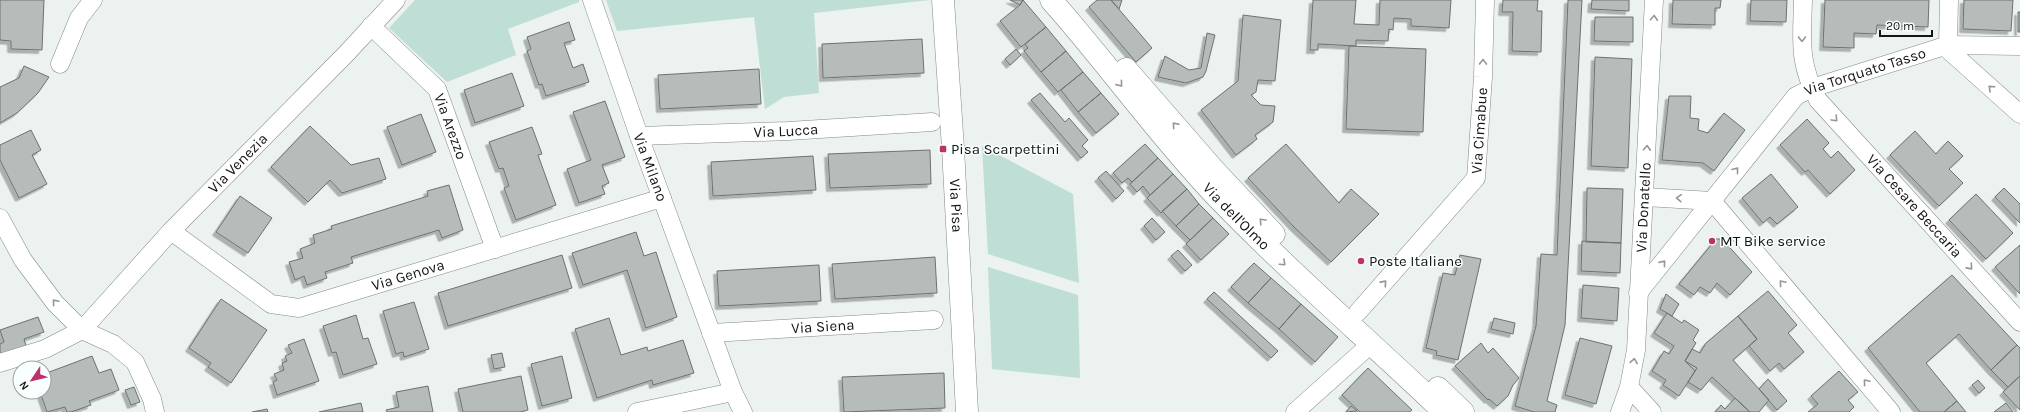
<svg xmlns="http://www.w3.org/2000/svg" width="2020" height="412" viewBox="0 0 2020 412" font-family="Karla,sans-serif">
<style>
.green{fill:#beded6}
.building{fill:#b6bcba;stroke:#6d7271;filter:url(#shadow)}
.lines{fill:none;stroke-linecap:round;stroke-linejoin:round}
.minor-casing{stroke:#848988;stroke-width:19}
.tertiary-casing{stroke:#848988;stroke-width:23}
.secondary-casing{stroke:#848988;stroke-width:23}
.minor{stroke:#fff;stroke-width:18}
.tertiary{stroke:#fff;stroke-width:22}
.secondary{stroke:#fff;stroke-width:22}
.oneway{stroke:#959695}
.poi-dot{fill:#bd326b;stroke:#f9fffe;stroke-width:1.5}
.labels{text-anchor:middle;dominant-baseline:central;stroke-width:3;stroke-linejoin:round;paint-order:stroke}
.street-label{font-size:15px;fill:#131514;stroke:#f9fffe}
.poi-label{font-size:15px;fill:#131514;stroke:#f9fffe;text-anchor:start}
</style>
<defs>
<filter id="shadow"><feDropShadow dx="-3.5" dy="3.5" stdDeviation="0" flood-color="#0004"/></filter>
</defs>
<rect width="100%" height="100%" fill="#ebf2f0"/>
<path class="green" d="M415,0H579V2L508,29L516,55L447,82L389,28Z
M606,0H930L814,13L819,93L784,97L765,109L754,17L617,31Z
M982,146L1073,194L1079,283L988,254Z
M988,267L1078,295L1080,378L992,369Z"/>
<path class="building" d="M0,0H44L42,50L11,49V41L0,40Z
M1010,0H1023L1020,5Z
M1023,0L1046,27L1021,47L1000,21L1020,5Z
M1097,0H1111L1152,48L1136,62L1089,7Z
M1111,0H1122L1119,9Z
M1313,0H1356L1354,24L1379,25L1380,0H1451L1449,28L1411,26V19L1394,18L1393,30L1389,29L1388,41L1356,40V46L1318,44V50H1310Z
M1503,0H1538L1537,11H1542L1541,52L1512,51L1513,12H1502Z
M1568,0H1582L1565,325L1547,401L1557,405L1555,412H1534L1515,406L1536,326L1541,254L1557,255Z
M1592,0H1629V11L1591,9Z
M1673,0H1721L1720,8H1715V25L1672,24Z
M1751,0H1787L1786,22L1750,21Z
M1825,0H1929L1928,27L1877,25L1876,34L1854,33V48L1823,47Z
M1964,0H2013L2011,31L1963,29Z
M2018,12H2020V32H2018Z
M1243,15L1281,20L1275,81L1258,80L1256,92L1251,95L1261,105L1275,106L1273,122L1255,135L1257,139L1236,155L1201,110L1238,81Z
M1595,17H1633V42L1594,41Z
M569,22L575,40L564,43L573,68L583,64L589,82L546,96L542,84L539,85L527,51L531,49L527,37Z
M1046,27L1066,51L1041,72L1024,51L1028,48L1025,44Z
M1207,33L1215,35L1206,71L1203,77L1186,83L1158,77L1165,56L1189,70L1201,68Z
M922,39L924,73L823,78L822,44Z
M1349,46L1426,49L1423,132L1346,129Z
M1016,49L1021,55L1010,65L1005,59Z
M1066,51L1083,72L1058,92L1041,72Z
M1595,57L1632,59L1628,168L1591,166Z
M24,66L49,77L38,93L17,113L0,123V87L19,78Z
M759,69L761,104L660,109L658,75Z
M1083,72L1101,93L1078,112L1061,90Z
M512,73L524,106L475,123L464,90Z
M1040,93L1065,122L1069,118L1088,140L1082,146L1088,152L1081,158L1031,100Z
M1101,93L1119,114L1096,133L1078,112Z
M1669,96H1691L1690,118L1699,119L1698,130L1708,133L1724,113L1745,130L1714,171L1703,163L1662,160Z
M605,101L625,157L602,165L609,183L602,186L605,194L579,203L567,169L591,160L573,112Z
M421,114L436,152L402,165L387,127Z
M1807,119L1829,143L1823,149L1831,158L1838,151L1855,170L1830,194L1808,170L1805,172L1780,145Z
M310,126L351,165L379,158L386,179L342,193L330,180L308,202L271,167Z
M532,127L542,154L538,155L556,205L516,220L504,188L509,186L503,168L499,169L489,142Z
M31,130L41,150L32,155L47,184L19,198L0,160V145Z
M1915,131L1936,154L1948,141L1963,156L1949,169L1963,183L1939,206L1890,155Z
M1145,144L1158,158L1132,182L1128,178L1122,183L1113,173Z
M1286,144L1339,203L1351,189L1379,214L1331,262L1294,227L1248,178Z
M930,150L931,184L830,188L828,154Z
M813,156L816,190L713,196L711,162Z
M1158,158L1173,174L1150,195L1143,186L1137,192L1130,184Z
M1106,171L1124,191L1116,199L1098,178Z
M1173,174L1187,189L1161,213L1147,198Z
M1771,174L1798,207L1777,224L1770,217L1763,223L1742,198Z
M449,185L463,230L442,238L439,230L351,257L353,263L325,272L327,278L307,285L304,276L295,280L289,262L303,258L300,249L315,243L313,235L332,229L331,226L428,196L427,191Z
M1587,188L1623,189L1621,243L1586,242Z
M2004,188L2020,204V223L1995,197Z
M1187,189L1199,204L1176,226L1162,211Z
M1976,194L2013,233L1986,259L1949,220Z
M240,196L272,218L248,253L216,232Z
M1199,204L1213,218L1190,240L1176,226Z
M1152,218L1165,232L1156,240L1144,226Z
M1213,218L1229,234L1201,260L1186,244Z
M636,232L644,256L656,252L677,317L646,328L627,270L583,285L572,253Z
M1716,239H1722L1752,272L1730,295L1717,283L1710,293L1700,287L1694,295L1679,284Z
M1582,241L1621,243L1620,273L1581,271Z
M2020,245V294L1995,267Z
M1178,250L1192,265L1185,271L1171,256Z
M562,255L572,288L448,326L438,293Z
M1460,255L1481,259L1458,360L1436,355L1437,351L1426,348L1443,273L1455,275Z
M935,257L937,293L835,299L832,264Z
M1254,263L1271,278L1248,303L1231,287Z
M819,265L821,301L719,306L717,271Z
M1952,275L2017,345L1991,370L1959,334L1926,363L1957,401L1944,412H1920L1868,348Z
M1271,278L1301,304L1279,329L1248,303Z
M1583,285L1619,288L1617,321L1581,318Z
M1768,291L1797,325L1788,333L1804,352L1784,369L1779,363L1770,371L1749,346L1757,339L1738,316Z
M1214,292L1278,351L1271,358L1207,299Z
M1666,294L1679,304L1672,316L1660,309Z
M221,299L267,330L231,383L208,367L211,363L189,348Z
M414,302L429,349L404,357L403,352L396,354L383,311Z
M1301,304L1338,337L1315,362L1279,329Z
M1667,313L1682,323L1684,320L1699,330L1693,340L1696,343L1685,361L1697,368L1679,396L1663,385L1666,380L1652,371L1664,351L1669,354L1674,346L1654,333Z
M356,315L363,339L368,338L377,364L343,375L336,352L332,353L323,326Z
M1738,316L1757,339L1733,360L1769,400L1759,412H1750L1712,377L1701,390L1688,382L1695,371L1685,361L1692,349L1700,353L1706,343Z
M38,317L44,332L24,339L27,349L0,358V344L4,342L0,330Z
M609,318L621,355L647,347L648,351L683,340L694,373L653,385L652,380L597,398L575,329Z
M1494,318L1515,323L1513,334L1491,329Z
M1580,338L1612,346L1596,404L1565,395Z
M304,339L319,381L277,395L273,382L277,380L274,374L284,370L282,363L287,361L285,356L292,353L288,345Z
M1481,343L1488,353L1493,348L1519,378L1513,385L1508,396L1497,406L1489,399L1488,400L1455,366Z
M2017,345L2020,348V376L2008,387L1991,370Z
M502,353L505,367L494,369L491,355Z
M92,356L99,373L111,369L119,390L89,401L91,405L71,412H67L65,407L47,412L40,392H44V374Z
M562,356L572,398L542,406L531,364Z
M1368,368L1412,410L1409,412H1360L1342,395Z
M1839,371L1858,392L1848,400L1854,407L1849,412H1808L1818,404L1811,396Z
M944,373L945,408L844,412L842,377Z
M521,376L528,410L520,412H463L458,389Z
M2020,376V410L2003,392Z
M1768,379L1787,401L1777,410L1759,389Z
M1978,380L1985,388L1979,393L1972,385Z
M428,386L433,412H387L386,410L399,407L396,392Z
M134,387L140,402L131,405L125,390Z
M1735,398L1750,412H1715L1721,405L1725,409Z
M1957,401L1966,412H1944Z
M361,403L363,412H319Z
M2006,403L2013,412H1994Z
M1351,406L1357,411L1346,412Z
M267,409L268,412H252Z"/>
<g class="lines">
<g class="minor-casing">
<g id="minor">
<path id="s1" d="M592,0L639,136L733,392"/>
<path id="s2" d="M1803,0C1802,41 1798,62 1818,100L2020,322"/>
<path id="s3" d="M371,26L437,89L495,249"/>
<path d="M1948,45L1949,0"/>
<path d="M1944,46L2020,114"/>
<path d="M60,64L79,18L93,0"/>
<path id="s4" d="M639,136L788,131L932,122"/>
<path d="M1645,197L1712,201"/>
<path d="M1712,201L1891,412"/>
<path d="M0,218L23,260L55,303L82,330L113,344L135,362L152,399L155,412"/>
<path id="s5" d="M171,231L271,304L299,308L662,198"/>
<path id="s6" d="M1638,293L1796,96L1812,88L1948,45L2020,46"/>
<path id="s7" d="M1358,312L1476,178L1483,77L1485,0"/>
<path id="s8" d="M711,333L934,320"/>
<path id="s9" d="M0,363L45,349L82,330L171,231L345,55L396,0"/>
<path d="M1629,387L1652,412"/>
<path d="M637,412L733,392L743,412"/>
<path d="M1295,412L1372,343"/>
<path id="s10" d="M1620,412L1629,387L1636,350L1654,0"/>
</g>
</g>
<g class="tertiary-casing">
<g id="tertiary">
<path id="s11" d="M1051,0C1108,64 1157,134 1216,196C1289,272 1369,340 1444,412"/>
<path d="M1126,69L1214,170L1274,234"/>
<path d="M1438,388L1463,412"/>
</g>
</g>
<g class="secondary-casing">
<g id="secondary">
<path id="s12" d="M943,0L953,148L967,412"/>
</g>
</g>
<use href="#minor" class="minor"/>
<use href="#tertiary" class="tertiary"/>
<use href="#secondary" class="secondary"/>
</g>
<defs><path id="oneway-chevron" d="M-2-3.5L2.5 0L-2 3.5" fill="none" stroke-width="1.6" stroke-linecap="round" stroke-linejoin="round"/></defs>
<g class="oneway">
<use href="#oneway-chevron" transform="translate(1654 18) rotate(-87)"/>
<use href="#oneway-chevron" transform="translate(1802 39) rotate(91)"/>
<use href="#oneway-chevron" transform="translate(1483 62) rotate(-89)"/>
<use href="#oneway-chevron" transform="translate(1120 84) rotate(51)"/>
<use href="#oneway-chevron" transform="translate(1991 88) rotate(-138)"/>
<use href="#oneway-chevron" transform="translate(1835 119) rotate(47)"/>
<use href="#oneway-chevron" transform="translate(1175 125) rotate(-131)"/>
<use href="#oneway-chevron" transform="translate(1647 148) rotate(-87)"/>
<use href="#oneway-chevron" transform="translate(1736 170) rotate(-52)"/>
<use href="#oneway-chevron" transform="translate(1679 198) rotate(-176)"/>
<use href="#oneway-chevron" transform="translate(1262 221) rotate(-133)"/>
<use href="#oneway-chevron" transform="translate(1283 263) rotate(43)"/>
<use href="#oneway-chevron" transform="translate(1663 263) rotate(-51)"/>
<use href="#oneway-chevron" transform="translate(1970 267) rotate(48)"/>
<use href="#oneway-chevron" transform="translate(1384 283) rotate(-48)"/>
<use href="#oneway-chevron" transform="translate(1782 283) rotate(-130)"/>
<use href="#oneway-chevron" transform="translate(55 302) rotate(-131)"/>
<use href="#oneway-chevron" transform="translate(1634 361) rotate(-80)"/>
<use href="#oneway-chevron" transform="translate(1866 382) rotate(-130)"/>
</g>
<g class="poi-dot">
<rect x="939" y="145" width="8" height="8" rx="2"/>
<circle cx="1712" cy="241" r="4"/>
<circle cx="1361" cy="261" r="4"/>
</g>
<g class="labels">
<g class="street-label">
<text stroke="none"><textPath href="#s6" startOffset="326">Via Torquato Tasso</textPath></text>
<text stroke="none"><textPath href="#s3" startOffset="131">Via Arezzo</textPath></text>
<text stroke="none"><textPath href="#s4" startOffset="147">Via Lucca</textPath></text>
<text stroke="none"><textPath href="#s7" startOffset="226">Via Cimabue</textPath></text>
<text stroke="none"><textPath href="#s9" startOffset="317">Via Venezia</textPath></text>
<text stroke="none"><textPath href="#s1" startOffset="177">Via Milano</textPath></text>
<text stroke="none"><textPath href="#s12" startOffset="206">Via Pisa</textPath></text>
<text stroke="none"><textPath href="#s2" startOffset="246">Via Cesare Beccaria</textPath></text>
<text stroke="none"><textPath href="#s10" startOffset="207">Via Donatello</textPath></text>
<text stroke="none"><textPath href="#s11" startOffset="285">Via dell'Olmo</textPath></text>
<text stroke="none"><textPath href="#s5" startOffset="266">Via Genova</textPath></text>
<text stroke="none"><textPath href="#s8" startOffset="112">Via Siena</textPath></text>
</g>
<g class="poi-label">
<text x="951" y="149">Pisa Scarpettini</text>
<text x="1720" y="241">MT Bike service</text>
<text x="1369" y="261">Poste Italiane</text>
</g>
</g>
<g transform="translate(32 380) rotate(235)"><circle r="19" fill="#f9fffe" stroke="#9da1a0"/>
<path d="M0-3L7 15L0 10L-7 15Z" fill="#bd326b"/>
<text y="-6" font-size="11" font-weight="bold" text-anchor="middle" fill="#131514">N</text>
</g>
<path d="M1880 30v6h52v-6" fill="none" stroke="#131514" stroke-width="2"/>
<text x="1886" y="30" font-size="12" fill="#131514" stroke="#f9fffe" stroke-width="3" paint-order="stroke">20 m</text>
</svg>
